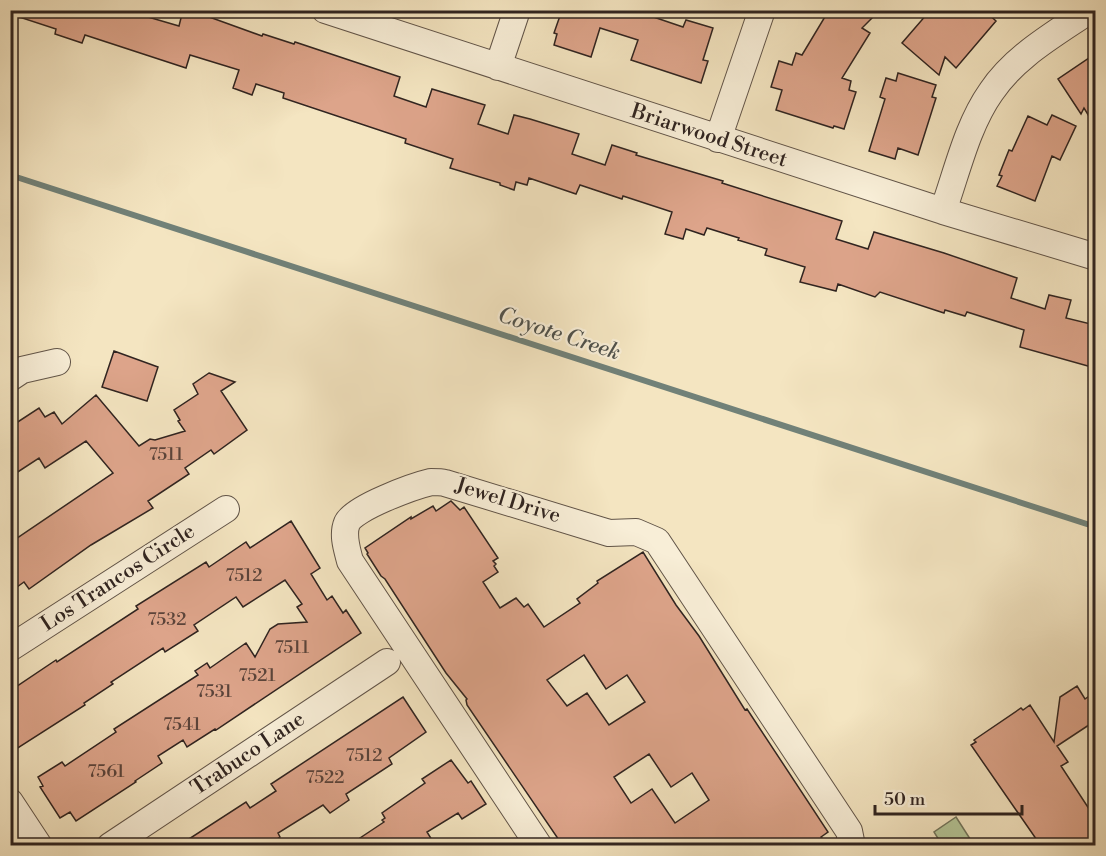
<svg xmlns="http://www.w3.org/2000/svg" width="1106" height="856" viewBox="0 0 1106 856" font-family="'Libre Bodoni',serif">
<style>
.green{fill:#b5c698;stroke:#72755c;stroke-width:1.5}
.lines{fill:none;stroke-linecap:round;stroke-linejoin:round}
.stream{stroke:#718178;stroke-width:6}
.building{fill:#dda48a;stroke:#302420;stroke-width:1.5;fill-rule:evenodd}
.minor-casing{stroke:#615448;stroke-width:28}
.minor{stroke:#f8eed7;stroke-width:26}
.labels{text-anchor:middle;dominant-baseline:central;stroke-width:4.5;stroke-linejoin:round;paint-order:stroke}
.number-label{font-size:18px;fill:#5b443a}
.street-label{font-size:21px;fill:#302420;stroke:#f8eed7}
.water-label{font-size:22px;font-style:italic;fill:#50524c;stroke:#f8eed7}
</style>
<rect width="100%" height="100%" fill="#f4e5c1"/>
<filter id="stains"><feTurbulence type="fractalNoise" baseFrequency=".00333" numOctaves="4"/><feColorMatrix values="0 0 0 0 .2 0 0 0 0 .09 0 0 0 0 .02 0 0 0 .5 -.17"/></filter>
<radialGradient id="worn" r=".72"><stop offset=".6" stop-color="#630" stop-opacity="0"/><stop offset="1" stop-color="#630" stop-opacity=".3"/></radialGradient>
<path class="green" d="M956,817L974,845H942L934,832Z"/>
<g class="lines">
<path class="stream" d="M10,175L1096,527"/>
</g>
<path class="building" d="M10,10H150L148,17L179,26L183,10H190L262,36L263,34L294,44L295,42L400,77L394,96L426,107L432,89L485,105L478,124L508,134L514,115L530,119L579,134L572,154L605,165L612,145L637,153L636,155L723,181L722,183L842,221L836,239L868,249L874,232L944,253L1017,278L1011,298L1045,309L1049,295L1071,300L1066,318L1095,325V368L1020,347L1024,330L967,312L965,316L945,310L944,313L880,292L875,297L838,284L836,291L800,282L805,267L765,255L767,249L738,240L739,238L707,228L704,235L686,229L683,239L665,234L672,212L623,196L622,199L580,185L576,194L529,178L527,185L516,182L514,190L500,185V183L450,168L453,159L405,143L406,139L283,98L284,93L256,84L252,95L233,88L239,70L190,55L186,68L85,35L82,43L55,34L56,29L10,14Z
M562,10H633L683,27L686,20L713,28L703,60L708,61L701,83L631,60L638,40L600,28L591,57L554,45L557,34L554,33Z
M829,10H880L862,28L870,33L842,78L851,81L849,90L856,92L844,129L834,126L833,128L776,110L782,90L771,87L779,61L792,65L796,53L802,55Z
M933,10H984L996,21L956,68L945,57L939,75L902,43L927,14L928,16Z
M1095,54V126L1084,108L1081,114L1058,79Z
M898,73L936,85L932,97L936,98L918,155L898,148L895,159L869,151L885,99L880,97L886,78L896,81Z
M1052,115L1076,126L1060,160L1052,156L1035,201L997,186L1002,176L999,175L1009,150L1012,151L1028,116L1047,125Z
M114,351L158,367L147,401L102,387Z
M209,373L235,382L221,391L247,430L214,454L211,450L185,468L189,474L148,501L153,508L91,545L29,589L24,582L17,587L10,577V543L113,473L86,441L45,468L39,458L10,477V427L39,408L45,417L54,412L62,424L96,395L139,446L150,439L155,440L185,431L178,421L180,420L174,410L198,394L193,384Z
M451,501L460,510L464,507L498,558L493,561L496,564L494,566L498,572L483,582L500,608L516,598L524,607L528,604L544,627L580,603L577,599L598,583L597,581L643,552L676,605L699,636L745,710L747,709L828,832L821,837L823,839L813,846H563L467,705L466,700L467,699L446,673L385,579L381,576L367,554L368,553L365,548L411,517V519L433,506L436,511ZM584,655L606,689L627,675L645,702L609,725L587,693L567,706L547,680ZM649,754L671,787L692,773L709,800L675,823L652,789L631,803L614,777Z
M291,521L320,568L311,574L327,600L332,596L343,613L346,610L361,633L216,730L215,729L187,747L183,740L158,756L162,763L135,781L136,782L76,821L70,812L60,818L40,787L43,786L38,777L62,762L65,766L116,732L114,729L198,675L195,671L207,663L210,668L246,643L255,657L270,629L278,624L307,622L297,607L302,604L285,580L243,607L236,597L194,625L198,631L165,652L163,648L111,682L113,684L84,703L85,705L10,753V691L56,660L57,662L138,609L136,606L206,562L209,567L246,542L250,548Z
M1077,686L1085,699L1095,692V721L1057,746L1068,762L1061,766L1095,818V846H1041L971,745L976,742L974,740L1021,708L1023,710L1030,705L1054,742L1060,697Z
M403,697L426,732L389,758L392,764L346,794L349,800L330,813L323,805L278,833L280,837L267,846H178L246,802L250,808L276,791L271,784Z
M451,760L468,783L471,781L486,804L462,819L458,813L427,832L432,840L423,846H348L384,822L382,820L385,818L382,813L425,783L422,779Z"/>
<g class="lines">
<g class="minor-casing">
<path id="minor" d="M325,10L943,211L1096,257
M498,67L517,10
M718,139L762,10
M943,211C957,172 967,126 991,92C1015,56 1055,34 1090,10
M10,378L22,370L57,362
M10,648L226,509
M10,802L39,846
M110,846L387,662
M539,846L350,561C347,549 342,535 347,523C353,508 414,486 431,482C436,482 441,482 445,483L609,533L636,532L657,541L849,831L852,846"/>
</g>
<use href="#minor" class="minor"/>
</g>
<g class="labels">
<g class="number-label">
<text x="166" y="454">7511</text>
<text x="244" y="575">7512</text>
<text x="167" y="619">7532</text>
<text x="292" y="647">7511</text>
<text x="257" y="675">7521</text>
<text x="214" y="691">7531</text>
<text x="182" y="724">7541</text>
<text x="364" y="755">7512</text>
<text x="106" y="771">7561</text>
<text x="325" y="777">7522</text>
</g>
<g class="street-label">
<text transform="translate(709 136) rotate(18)">Briarwood Street</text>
<text transform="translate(508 501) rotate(17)">Jewel Drive</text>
<text transform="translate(118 578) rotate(-33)">Los Trancos Circle</text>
<text transform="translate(248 754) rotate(-34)">Trabuco Lane</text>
</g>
<g class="water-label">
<text transform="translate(559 334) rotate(18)">Coyote Creek</text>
</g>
</g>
<rect width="1106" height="856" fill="none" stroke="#f4e5c1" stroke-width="36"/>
<rect x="12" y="12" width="1082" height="832" fill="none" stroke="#302420" stroke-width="3"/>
<rect x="18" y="18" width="1070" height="820" fill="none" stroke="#302420" stroke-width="1.5"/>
<path d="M875 805v9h147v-9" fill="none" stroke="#302420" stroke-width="3"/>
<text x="884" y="805" font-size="18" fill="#302420" stroke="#f8eed7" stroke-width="4.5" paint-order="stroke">50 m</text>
<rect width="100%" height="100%" filter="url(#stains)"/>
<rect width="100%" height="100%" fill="url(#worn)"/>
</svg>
